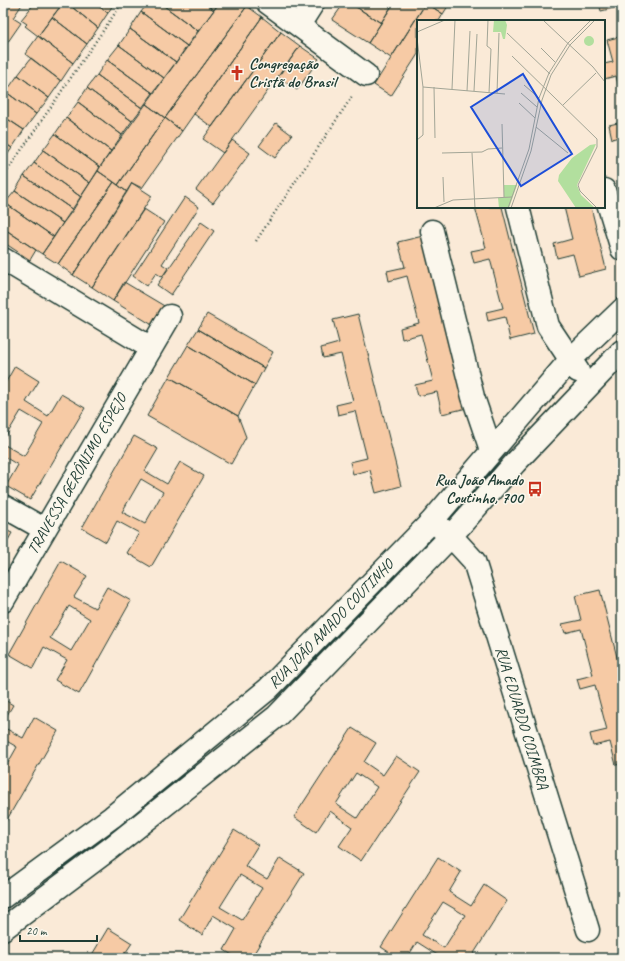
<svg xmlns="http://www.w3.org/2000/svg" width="625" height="961" viewBox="0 0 625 961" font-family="Caveat,sans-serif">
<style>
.building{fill:#f6caa5;stroke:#1f3d34;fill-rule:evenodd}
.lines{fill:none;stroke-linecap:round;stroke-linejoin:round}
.minor-casing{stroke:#1f3d34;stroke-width:25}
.path{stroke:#1f3d34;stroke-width:2.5;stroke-dasharray:1 3;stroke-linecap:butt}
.minor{stroke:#fbf7ec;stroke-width:22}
.labels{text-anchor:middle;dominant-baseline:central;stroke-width:3;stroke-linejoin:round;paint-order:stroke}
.poi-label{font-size:16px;font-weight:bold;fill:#1f3d34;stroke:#fbf7ec;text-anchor:start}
.street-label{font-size:16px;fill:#1f3d34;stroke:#fbf7ec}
.inset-road{fill:none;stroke:#a2a596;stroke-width:1}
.view{fill:#1d4ed8;fill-opacity:0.15;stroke:#1d4ed8;stroke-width:2}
.inset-edge{fill:none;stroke:#1f3d34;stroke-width:2}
</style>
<rect width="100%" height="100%" fill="#faead7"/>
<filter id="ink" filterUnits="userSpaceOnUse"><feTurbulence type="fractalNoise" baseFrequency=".025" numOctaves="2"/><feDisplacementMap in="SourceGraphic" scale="8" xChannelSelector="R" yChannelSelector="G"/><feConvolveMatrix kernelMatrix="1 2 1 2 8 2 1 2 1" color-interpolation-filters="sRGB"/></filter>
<g filter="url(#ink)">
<path class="building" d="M3,3H23L13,18L21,23L3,49Z
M36,3H63L38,36L25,26L27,24L21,20L34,4L35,5Z
M63,3H67L98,28L87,44L52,17Z
M67,3H94L108,13L98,28Z
M94,3H114L108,13Z
M148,3H160L198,31L187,46L141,12Z
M160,3H204L214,10L198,31Z
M204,3H219L214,10Z
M219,3H243L247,6L165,118L146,104Z
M344,3H350L381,23L368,43L332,20Z
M350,3H389L392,5L381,23Z
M394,3H426L391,58L368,43Z
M426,3L443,14L439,21H418V54L391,96L374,85Z
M426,3H450L443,14Z
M599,3H622V6L601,11Z
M247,6L262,17L182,131L165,118Z
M141,12L187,46L176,62L130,29Z
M52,17L87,44L73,63L38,36Z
M262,17L281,32L212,127L194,114Z
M130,29L176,62L164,78L119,45Z
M281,32L300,46L223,153L203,139Z
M38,36L73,63L61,81L25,54Z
M622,36V99L616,76L604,79V64L613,62L607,40Z
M119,45L164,78L153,93L107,60Z
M300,46L319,59L297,90L278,77Z
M31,58L61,81L49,98L18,75Z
M107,60L153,93L142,108L97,75Z
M18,75L49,98L36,114L6,92Z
M97,75L142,108L132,121L87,88Z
M87,88L132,121L122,135L78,102Z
M6,92L36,114L24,130L3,116V97Z
M78,102L122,135L111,151L66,118Z
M146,104L165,118L118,185L98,171L100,167Z
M3,116L24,130L12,148L3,142Z
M66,118L111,151L100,167L55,134Z
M165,118L182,131L142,188L132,183L127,192L118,185Z
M622,122V136L612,139L609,125Z
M276,123L292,135L275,158L259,146Z
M55,134L100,167L90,183L43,150Z
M232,140L250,153L213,203L196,190Z
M3,142L12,148L3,161Z
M43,150L90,183L81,197L34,163Z
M34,163L81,197L73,210L24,176Z
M98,171L114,182L58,264L42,254Z
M24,176L73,210L63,223L15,191Z
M114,182L127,192L73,275L58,264Z
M132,183L152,196L92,287L73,275Z
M15,191L63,223L54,237L5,203Z
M185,197L199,207L162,264L168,268L162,277L156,273L147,286L133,276Z
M5,203L54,237L42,254L3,228V206Z
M475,207H502L534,334L510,340L505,317L488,321L486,312L503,308L490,259L474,263L471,251L486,248Z
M564,207H591L606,269L579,276L573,254L557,258L554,244L572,239Z
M144,209L164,222L113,301L92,287Z
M201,222L214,231L171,295L157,285Z
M3,228L36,250L30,260L3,242Z
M423,236L467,408L442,414L437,392L418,396L415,385L433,381L421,334L402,339L400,328L419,323L407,276L389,281L387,271L405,267L398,242Z
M124,282L166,307L154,326L113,301Z
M207,314L273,352L264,368L198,329Z
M358,314L401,486L376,493L370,470L353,474L350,462L367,458L355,411L338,415L336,405L353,401L341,354L323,358L321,348L339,343L333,320Z
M198,329L264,368L255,385L188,345Z
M188,345L255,385L238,416L169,377Z
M15,366L39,381L26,402L48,416L61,394L85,408L30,500L6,486L18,465L3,456V444L24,456L43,424L21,411L3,441V387Z
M169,377L238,416L246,437L231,464L147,416Z
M134,436L158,449L145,471L167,484L180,462L204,476L151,567L127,553L139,533L117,521L106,542L82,528ZM141,479L163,492L145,524L122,512Z
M3,529L12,533L3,549Z
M61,561L87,576L74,597L95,608L107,587L131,601L79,694L55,680L67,660L44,647L33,668L9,654ZM69,606L90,619L71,651L50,638Z
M600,590L622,677V764L616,765L610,742L593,746L590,734L607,730L595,685L580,689L577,679L593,675L581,629L565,633L562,624L581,620L575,596Z
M3,699L13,705L3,722Z
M34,717L58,731L5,823L3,822V772L17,747L3,739V727L23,738Z
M352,728L376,743L364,762L383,775L396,756L420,772L361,861L339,846L352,827L330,811L316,832L294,817ZM356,773L377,787L357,818L336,804Z
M234,830L258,845L245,866L267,879L280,858L304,873L251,958H237L224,950L236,929L213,915L202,935L179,920ZM240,875L262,888L242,920L220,907Z
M438,857L461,872L449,892L471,906L484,885L507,901L471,958H438L439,956L417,942L407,958H398L381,947ZM443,902L465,915L444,948L422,935Z
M108,928L132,943L122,958H90Z"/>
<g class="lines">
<g class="minor-casing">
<path id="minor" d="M268,3L366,75
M299,25L313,3
M604,190L622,249
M518,207L548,326L578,371
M432,231L473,397L491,450
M3,259L151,348
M3,506L44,529
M441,528L451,536L474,561L588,930
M3,601L170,316
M3,897L112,817L268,689L432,521L571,359L622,310
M3,929L111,848L277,716L451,536L515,463L622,351"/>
</g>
<path class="path" d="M3,177L122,3
M256,241L353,95"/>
<use href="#minor" class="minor"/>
</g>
</g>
<defs>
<g id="church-bare" transform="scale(1.2)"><path d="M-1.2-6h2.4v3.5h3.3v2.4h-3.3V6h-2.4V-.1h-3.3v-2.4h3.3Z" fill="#c8321e" stroke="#fbf7ec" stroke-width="2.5" paint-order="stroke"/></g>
<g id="bus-bare" transform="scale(1.2)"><path d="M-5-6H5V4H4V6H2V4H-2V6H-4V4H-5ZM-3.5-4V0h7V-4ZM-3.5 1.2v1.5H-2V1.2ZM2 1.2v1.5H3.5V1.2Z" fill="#c8321e" stroke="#fbf7ec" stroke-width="2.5" paint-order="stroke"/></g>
</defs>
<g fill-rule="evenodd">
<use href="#church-bare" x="237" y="73"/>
<use href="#bus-bare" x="535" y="489"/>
</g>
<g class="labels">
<g class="poi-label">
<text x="249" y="64">Congregação<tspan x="249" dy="18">Cristã do Brasil</tspan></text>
<text x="523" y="480" text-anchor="end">Rua João Amado<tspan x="523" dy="18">Coutinho, 700</tspan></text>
</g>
<g class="street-label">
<text transform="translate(77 474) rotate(-60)">TRAVESSA GERÔNIMO ESPEJO</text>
<text transform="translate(331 624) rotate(-46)">RUA JOÃO AMADO COUTINHO</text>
<text transform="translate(522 718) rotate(73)">RUA EDUARDO COIMBRA</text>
</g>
</g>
<g transform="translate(417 20)">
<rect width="188" height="188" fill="#faead7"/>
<path d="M77,0H88L90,5L88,19H86L84,12H76ZM167 21a5 5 0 1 1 10 0a5 5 0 1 1-10 0ZM179,124L160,165L164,175L178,188H159L141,161L142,155L155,138L173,125ZM87,165H100L92,188H82L81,178L87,177Z" fill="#b2df9e"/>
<path class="inset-road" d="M71,0L70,26L74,29L72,73M127,1L176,47L188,62M0,12L28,0M90,13L133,54M0,18L6,67V115L0,120M124,28L138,42M95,36L180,119V127L161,165L163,171L180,188M107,65L122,78M6,67L88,74M17,67L18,118M35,69L38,0M50,71L53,11M57,71L60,14M80,73L82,13M104,73L120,87M102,83L118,98M146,85L179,53M85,104L87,177M119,107L151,133M25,133L65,132L71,129L85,128M55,133L58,188M26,157L27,182M17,188L36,180L95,177M91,188L112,129L122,78L132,53L151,23L174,0M94,188L114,131L125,80L134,55L153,25L178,0"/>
<path class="view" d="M106,54L155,134L104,166L54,87Z"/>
<rect width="188" height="188" class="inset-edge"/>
</g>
<rect width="625" height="961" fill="none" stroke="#fbf7ec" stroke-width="16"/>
<rect x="8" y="8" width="609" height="945" fill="none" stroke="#1f3d34" stroke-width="1.5" filter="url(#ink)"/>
<path d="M20 935v6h77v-6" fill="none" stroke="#1f3d34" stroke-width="2"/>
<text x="26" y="935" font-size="12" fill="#1f3d34" stroke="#fbf7ec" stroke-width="3" paint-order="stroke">20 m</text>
</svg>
